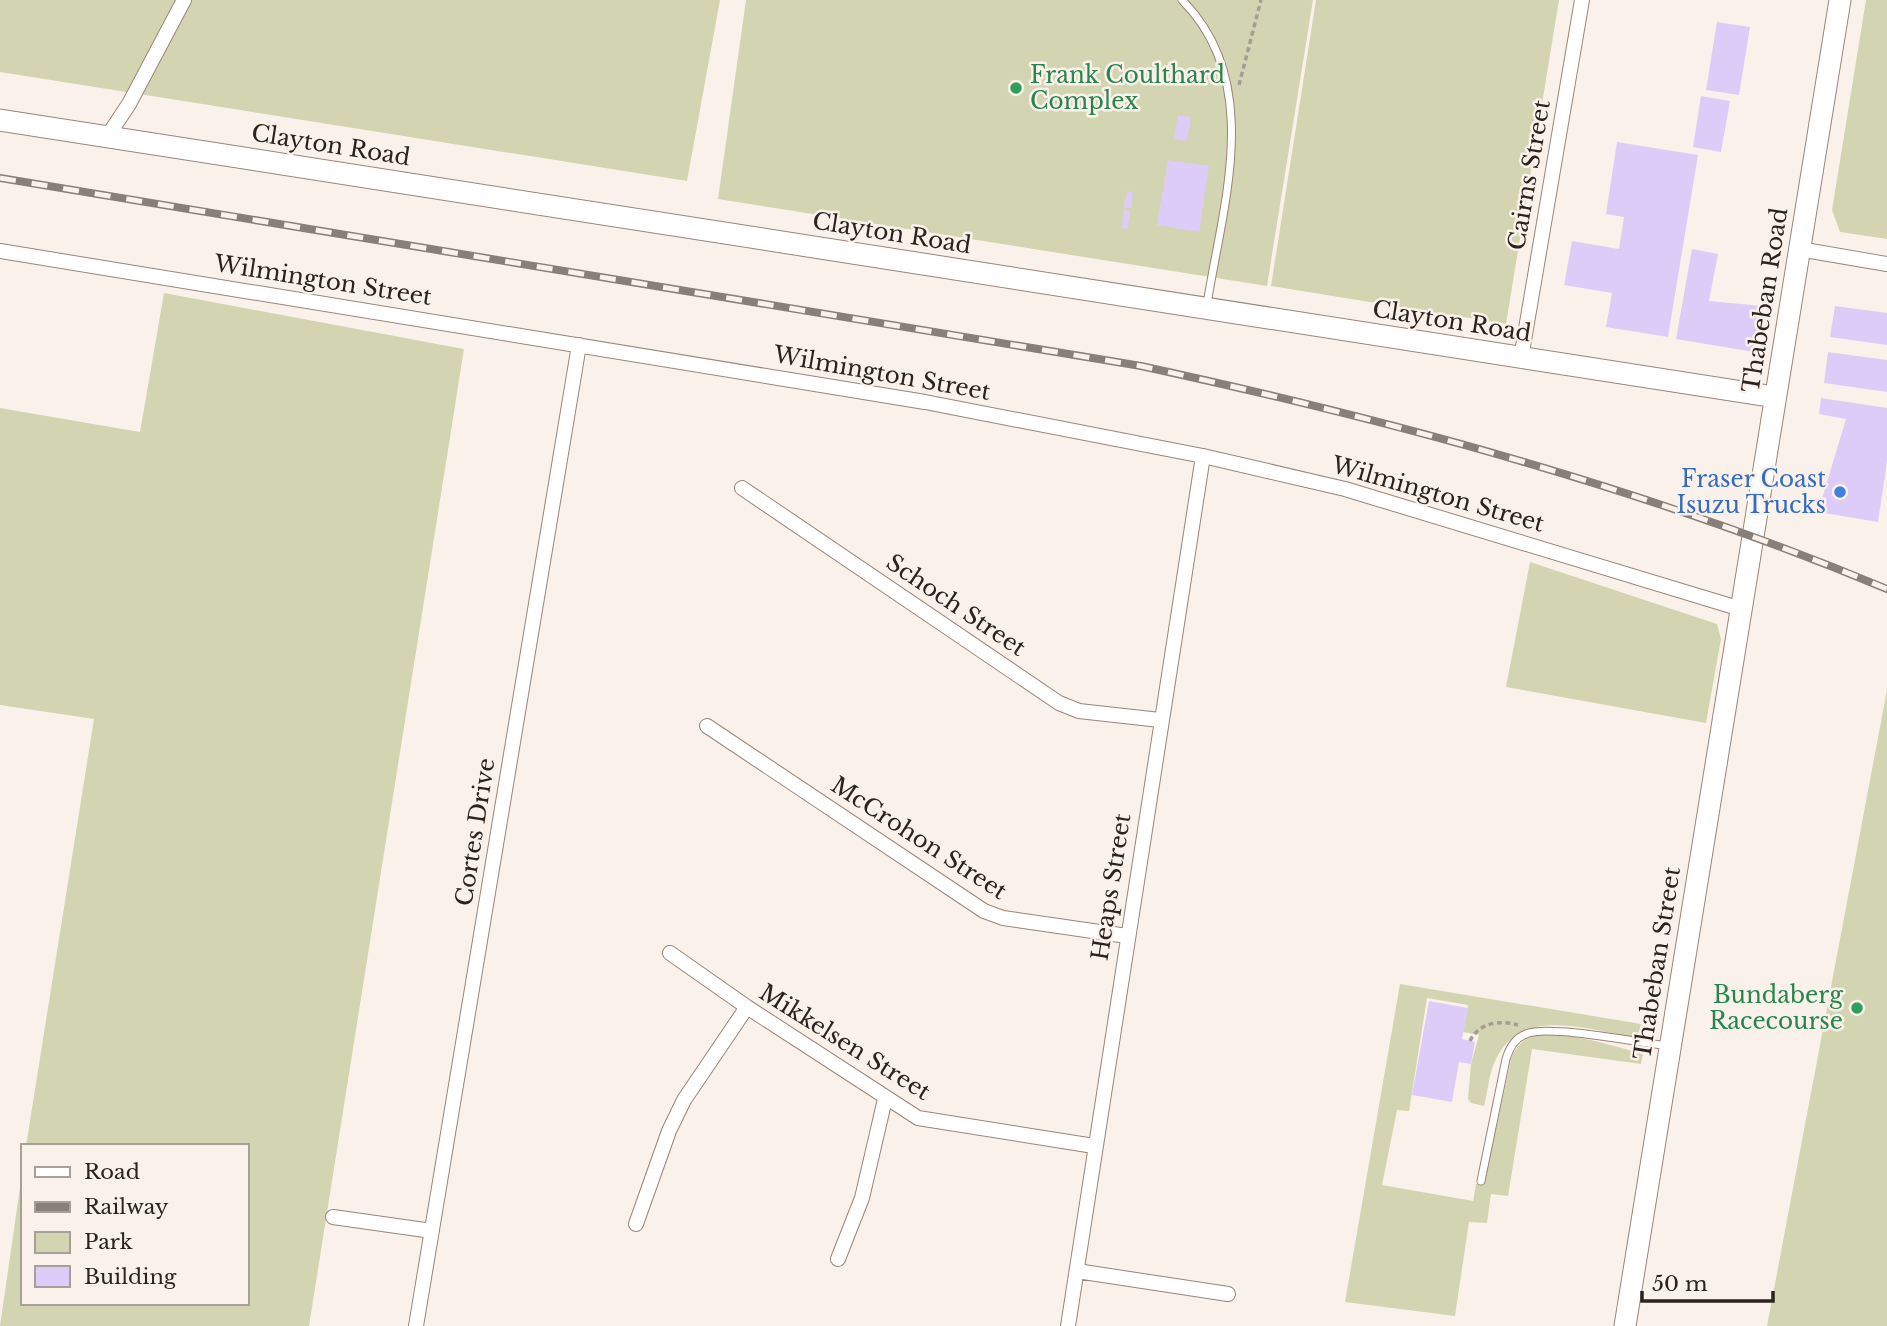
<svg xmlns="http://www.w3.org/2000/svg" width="1887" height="1326" viewBox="0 0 1887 1326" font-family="'Libre Baskerville',serif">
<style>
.green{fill:#d3d5b2}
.building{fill:#deccf8}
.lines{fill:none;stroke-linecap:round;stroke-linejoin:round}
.lane-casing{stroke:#9b8477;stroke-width:9}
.street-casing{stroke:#9b8477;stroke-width:16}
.secondary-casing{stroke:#9b8477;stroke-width:23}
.path{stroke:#a69c97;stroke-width:3.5;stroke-dasharray:5 3.5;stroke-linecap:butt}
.lane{stroke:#fff;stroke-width:7}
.street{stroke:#fff;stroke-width:14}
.secondary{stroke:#fff;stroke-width:21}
.rail-casing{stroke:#887f79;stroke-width:8}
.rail{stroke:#fbf1eb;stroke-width:5;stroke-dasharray:16;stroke-linecap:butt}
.leisure-dot{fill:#2e9e5b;stroke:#fbf1eb;stroke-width:2.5}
.shop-dot{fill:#3f7fe0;stroke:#fbf1eb;stroke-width:2.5}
.labels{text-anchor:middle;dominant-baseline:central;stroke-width:5;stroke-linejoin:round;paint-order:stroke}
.leisure-label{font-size:23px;fill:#27864d;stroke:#fbf1eb;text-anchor:start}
.street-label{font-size:23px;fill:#2c231e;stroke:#fbf1eb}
.shop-label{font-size:23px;fill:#366cbe;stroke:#fbf1eb;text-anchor:end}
</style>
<rect width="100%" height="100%" fill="#fbf1eb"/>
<path class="green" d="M0,0H720L687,181L0,72Z
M746,0H1313L1267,286L718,199Z
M1316,0H1559L1506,324L1271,286Z
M1866,0H1887V239L1840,232L1832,210Z
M164,293L464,349L309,1326H0L23,1167V1303H247V1146H26L94,719L0,705V408L140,432Z
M1530,562L1717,624L1721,639L1706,723L1506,687Z
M1887,690V1326H1767Z
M1400,984L1641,1024L1638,1038C1591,1031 1523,1004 1496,1059C1489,1072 1488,1091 1484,1106L1471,1103L1468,1099L1471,1064L1479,1035L1463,1032L1468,1005L1427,998L1409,1111L1397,1110L1382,1185L1473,1201L1476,1184H1484L1512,1055C1517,1047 1523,1039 1532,1036C1559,1028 1616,1047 1643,1054L1641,1064L1532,1049L1508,1196L1491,1194L1487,1223L1469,1222L1455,1316L1345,1302Z"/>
<path class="building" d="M1717,22L1750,27L1739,95L1706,90Z
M1701,96L1730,101L1721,152L1693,147Z
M1178,115L1191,117L1187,141L1174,139Z
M1617,142L1698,155L1668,337L1606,327L1612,293L1564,285L1572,241L1619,249L1624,217L1606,214Z
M1168,160L1209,166L1199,232L1157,225Z
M1127,191L1133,192L1131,208L1124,207Z
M1124,210L1130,211L1127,229L1121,228Z
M1692,249L1718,254L1709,301L1762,306L1754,352L1676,339Z
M1835,306L1887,313V345L1830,337Z
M1828,352L1887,360V392L1824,383Z
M1821,398L1887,408V462L1878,522L1818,512L1846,419L1819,414Z
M1429,1001L1468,1008L1462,1039L1475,1042L1471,1064L1459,1062L1452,1102L1412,1095Z"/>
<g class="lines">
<g class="lane-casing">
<path id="lane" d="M1182,0C1264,82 1223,204 1207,304
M1481,1181L1506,1059C1509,1049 1515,1038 1526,1034C1548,1024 1641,1043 1669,1046"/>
</g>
<g class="street-casing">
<path id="street" d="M107,137L129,104L184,0
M1799,249L1887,264
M0,251L925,402L1203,456L1345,489L1741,609
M1521,358L1582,0
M742,488L1059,703L1079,711L1160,720
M707,726L984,911L1003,918L1127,936
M670,953L747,1007L918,1118L1094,1146
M333,1217L432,1231
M636,1224L669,1131L684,1100L747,1007
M838,1259L862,1198L885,1099
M1077,1271L1228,1294
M416,1326L579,345
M1068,1326L1203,456"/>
</g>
<g class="secondary-casing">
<path id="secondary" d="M0,120L1775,397
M1625,1326L1840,0"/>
</g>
<path class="path" d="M1239,85L1261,0
M1470,1041C1479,1022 1500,1020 1518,1025"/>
<use href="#lane" class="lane"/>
<use href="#street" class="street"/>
<use href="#secondary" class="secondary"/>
<g class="rail-casing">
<path id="rail" d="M0,178L1141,366C1395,421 1647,489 1887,589"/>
</g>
<use href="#rail" class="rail"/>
</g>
<g class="leisure-dot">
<circle cx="1016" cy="88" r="7"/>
<circle cx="1857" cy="1008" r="7"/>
</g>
<circle class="shop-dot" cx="1840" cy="492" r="7"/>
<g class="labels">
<g class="leisure-label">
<text x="1030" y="75">Frank Coulthard<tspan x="1030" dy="26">Complex</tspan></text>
<text x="1843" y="995" text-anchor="end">Bundaberg<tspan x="1843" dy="26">Racecourse</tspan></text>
</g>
<g class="street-label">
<text transform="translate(331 145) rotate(9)">Clayton Road</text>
<text transform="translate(1529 175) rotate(-80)">Cairns Street</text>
<text transform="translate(892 233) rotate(9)">Clayton Road</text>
<text transform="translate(323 280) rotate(9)">Wilmington Street</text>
<text transform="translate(1765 300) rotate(-81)">Thabeban Road</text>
<text transform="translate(1452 321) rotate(9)">Clayton Road</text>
<text transform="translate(882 373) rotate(10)">Wilmington Street</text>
<text transform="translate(1438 494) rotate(16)">Wilmington Street</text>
<text transform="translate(956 605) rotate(34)">Schoch Street</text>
<text transform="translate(475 832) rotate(-81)">Cortes Drive</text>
<text transform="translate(919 838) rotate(33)">McCrohon Street</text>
<text transform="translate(1111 887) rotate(-81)">Heaps Street</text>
<text transform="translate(1657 963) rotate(-81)">Thabeban Street</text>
<text transform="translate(845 1042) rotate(32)">Mikkelsen Street</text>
</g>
<g class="shop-label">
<text x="1826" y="479">Fraser Coast<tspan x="1826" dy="26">Isuzu Trucks</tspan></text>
</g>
</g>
<rect x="21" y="1144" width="228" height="161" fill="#fbf1eb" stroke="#a89f99" stroke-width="2"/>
<rect x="35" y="1167" width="35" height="10" fill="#ffffff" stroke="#a89f99" stroke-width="2"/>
<text x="84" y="1179" font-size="21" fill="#2c231e">Road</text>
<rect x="35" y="1202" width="35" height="10" fill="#887f79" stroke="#a89f99" stroke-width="2"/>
<text x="84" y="1214" font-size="21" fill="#2c231e">Railway</text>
<rect x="35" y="1232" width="35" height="21" fill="#d3d5b2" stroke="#a89f99" stroke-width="2"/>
<text x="84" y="1249" font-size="21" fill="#2c231e">Park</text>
<rect x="35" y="1266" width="35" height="21" fill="#deccf8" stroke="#a89f99" stroke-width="2"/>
<text x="84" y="1284" font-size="21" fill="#2c231e">Building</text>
<path d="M1642 1291v10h131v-10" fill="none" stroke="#2c231e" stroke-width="3.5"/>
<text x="1652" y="1291" font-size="21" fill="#2c231e" stroke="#fbf1eb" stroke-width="5" paint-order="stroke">50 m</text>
</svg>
